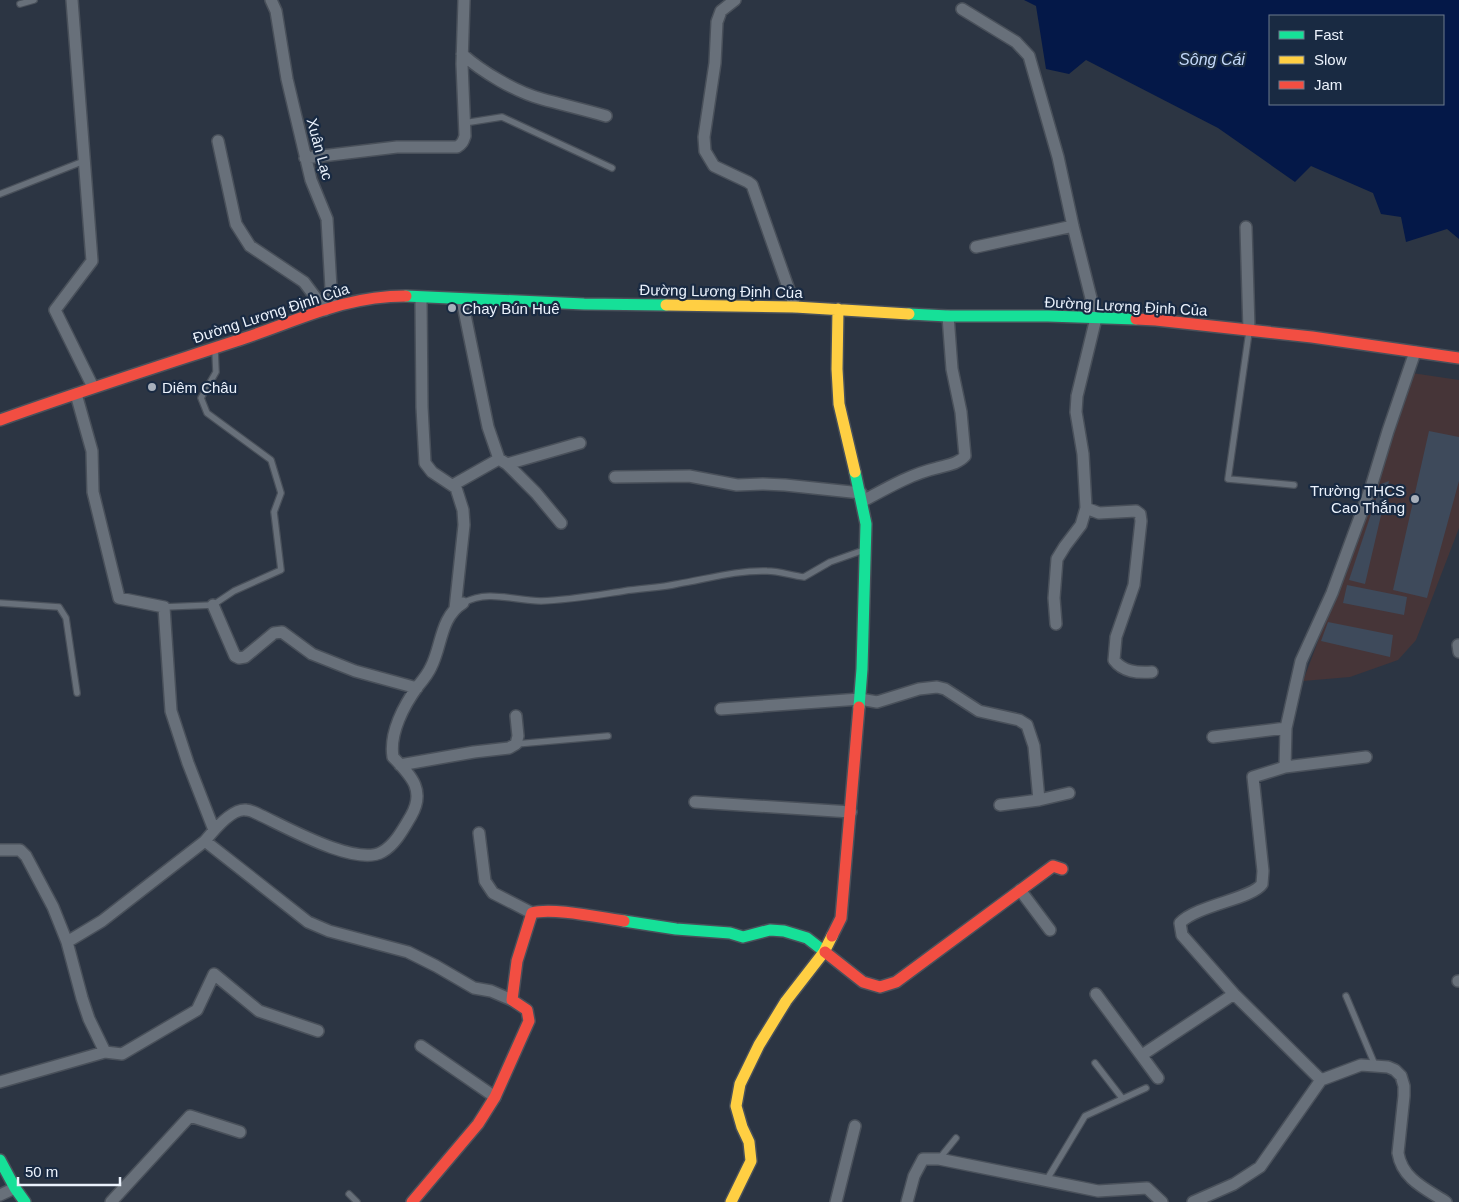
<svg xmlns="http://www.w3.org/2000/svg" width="1459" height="1202" viewBox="0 0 1459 1202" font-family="Arial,sans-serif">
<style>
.education{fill:#463538}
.water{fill:#041848;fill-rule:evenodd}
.building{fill:#3e4a5b}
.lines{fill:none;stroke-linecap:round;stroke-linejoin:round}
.lane-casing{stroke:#49505a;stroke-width:8}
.street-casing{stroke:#49505a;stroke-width:14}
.fast-casing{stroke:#49505a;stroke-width:14}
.slow-casing{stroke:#49505a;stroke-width:14}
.jam-casing{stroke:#49505a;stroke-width:14}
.lane{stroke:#68707a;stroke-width:5.5}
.street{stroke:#68707a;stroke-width:11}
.fast{stroke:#16e098;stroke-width:11}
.slow{stroke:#ffcf43;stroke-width:11}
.jam{stroke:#f24e42;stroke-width:11}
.poi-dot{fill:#a8b0bb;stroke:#192a42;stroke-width:2}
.labels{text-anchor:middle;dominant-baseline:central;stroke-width:4.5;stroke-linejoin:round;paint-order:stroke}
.street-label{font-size:15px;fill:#ebf2fc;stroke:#192a42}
.poi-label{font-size:15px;fill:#ebf2fc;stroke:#192a42;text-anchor:start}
.water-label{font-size:16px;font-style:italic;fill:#c3d8fa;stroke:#192a42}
</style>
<rect width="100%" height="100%" fill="#2c3543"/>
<path class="education" d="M1412,373L1459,380V528L1416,640L1398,660L1350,677L1303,681L1382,471Z"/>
<path class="water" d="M1024,0H1459V239L1447,229L1406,242L1401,217L1381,214L1373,193L1311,166L1295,182L1218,128L1086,60L1069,74L1046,69L1036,6ZM1270,16H1443V104H1270Z"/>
<path class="building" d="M1429,431L1459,437V481L1427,598L1393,590Z
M1389,481L1365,584L1349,580L1381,484Z
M1347,585L1407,597L1404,615L1343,603Z
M1328,622L1393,635L1390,657L1321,641Z"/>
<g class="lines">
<g class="lane-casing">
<path id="lane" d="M20,4L34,0
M464,123L502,117L612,168
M0,194L84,161
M1249,332L1228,479L1294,485
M0,603L59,607L66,618L77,693
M463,603C489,589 514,601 541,601C569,600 597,595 624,591C642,588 660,588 677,584C707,579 737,570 767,571C780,571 792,576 804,577L830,562L864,550
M164,607L213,605L234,591L281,570L274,512L281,493L271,460L207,413L201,398L216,372L215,350
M516,744L608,736
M1346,996L1375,1065
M1095,1063L1122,1098
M939,1159L956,1138
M1046,1181L1085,1116L1146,1088
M349,1194L357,1202"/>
</g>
<g class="street-casing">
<path id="street" d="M72,0L92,261L55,310L93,387
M271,0L276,11L287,79L311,180L327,219L332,306
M735,0L721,11L717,22L715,63L704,137L705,151L714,166L748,182L752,185L795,307
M962,9L1016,42L1029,56L1058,157L1073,226L1096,318L1077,396L1076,412L1083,454L1086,508L1081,525L1065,546L1057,559L1054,598L1056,624
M462,54C482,72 516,92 542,99C564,105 585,110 606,116
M218,141L236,224L250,246L304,282L325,310
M305,158L397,147H457C462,144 463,142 465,136L462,64L464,0
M1246,227L1249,330
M976,247L1073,226
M421,298L422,407L425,463L432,472L456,488L463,510L464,525L455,609
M462,300L488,427L499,459L507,464L536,493L561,523
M76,394L92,451L93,492L119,598L164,607L171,711L188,763L214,830
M507,464L580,443
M615,477L689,476L737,485L763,484L785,485L861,493
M453,485L499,459
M863,501C887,488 911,474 937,468C947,465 958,464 965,456L961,412L952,369L948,316
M1086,508L1099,513L1136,511L1140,514L1141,521L1134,585L1116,637L1114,660C1123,672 1137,673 1152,672
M213,605L235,656L239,658L245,657L274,633L282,632L312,654L355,671L417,688
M1458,645L1459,652
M721,709L860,699L877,702L919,689L937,687L945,689L979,711L1019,720L1027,725L1034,746L1039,800L1069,793
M1213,737L1286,728
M400,765L474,752L509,748L516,744L518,736L516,716
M1285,767L1366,757
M695,802L851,812
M1000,805L1039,800
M479,833L485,881L493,893L532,913
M205,841L308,922L329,931L408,952L436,966L474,988L491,991L512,1000
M0,850H20L26,856L53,907L67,942L102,921L205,841C213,831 232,808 246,810C250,810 254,812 258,814C284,826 356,867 382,852C395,845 404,828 411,816C426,790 411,776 393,757C389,733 404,705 418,686C423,680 428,674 431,667C442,646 440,617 463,603
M1020,890L1050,930
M67,942L82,998L89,1019L105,1052
M1458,981H1459
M1096,994L1158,1078
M421,1046L495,1097
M1142,1055L1234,994
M1321,1080L1234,994L1182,935L1180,923C1197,905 1252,899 1262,884L1263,871L1253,777L1285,767L1286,728L1301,661L1332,593L1371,487L1388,431L1415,352
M0,1082L105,1052L122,1054L197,1010L214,974L259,1011L318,1031
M0,1195L15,1188
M111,1202L190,1116L240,1132
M836,1202L855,1126
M907,1202L914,1176L923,1159H939L1098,1191L1147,1188L1162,1202
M1193,1202L1234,1184L1260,1167L1321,1080L1361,1065L1388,1067L1395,1070L1401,1076L1404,1086V1096L1398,1153C1402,1179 1426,1189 1446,1202"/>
</g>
<g class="fast-casing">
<path id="fast" d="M406,296L584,304L666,305
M909,314L948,316H1048L1136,319
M855,472L866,524L862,669L859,707
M624,921L676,929L730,933L743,937L770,930L784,931L807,938L825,952
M0,1160L15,1188L25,1202"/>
</g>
<g class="slow-casing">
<path id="slow" d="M666,305L795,307L909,314
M838,309L837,369L839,404L855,472
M731,1202L751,1161L749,1142L742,1127L736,1106L740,1084L759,1045L786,1001L824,952L832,936"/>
</g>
<g class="jam-casing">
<path id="jam" d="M1136,319L1156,320L1312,337L1459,358
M0,420C81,391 163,365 245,338C302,319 345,296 406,296
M832,936L841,918L859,707
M825,952L863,982L880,987L896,982L1053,866L1062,869
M412,1202L478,1124L495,1097L529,1021L527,1010L512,1000L517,961L532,913C552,907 602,918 624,921"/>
</g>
<use href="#lane" class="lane"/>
<use href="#street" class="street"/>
<use href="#fast" class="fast"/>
<use href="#slow" class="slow"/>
<use href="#jam" class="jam"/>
</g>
<g class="poi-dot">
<circle cx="452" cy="308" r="5"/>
<circle cx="152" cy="387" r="5"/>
<circle cx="1415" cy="499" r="5"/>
</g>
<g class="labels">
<g class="street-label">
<text transform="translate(320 149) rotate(75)">Xuân Lạc</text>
<text transform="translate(721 291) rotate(1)">Đường Lương Định Của</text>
<text transform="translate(1126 306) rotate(3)">Đường Lương Định Của</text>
<text transform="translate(271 313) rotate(-18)">Đường Lương Định Của</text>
</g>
<g class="poi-label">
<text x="462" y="308">Chay Bún Huê</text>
<text x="162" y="387">Diêm Châu</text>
<text x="1405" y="490" text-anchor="end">Trường THCS<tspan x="1405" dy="17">Cao Thắng</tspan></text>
</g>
<g class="water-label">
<text x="1212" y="59">Sông Cái</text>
</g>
</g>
<rect x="1269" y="15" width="175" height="90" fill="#192a42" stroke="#6d7a8c"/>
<rect x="1279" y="31" width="25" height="8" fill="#16e098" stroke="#6d7a8c"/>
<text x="1314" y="40" font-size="15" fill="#ebf2fc">Fast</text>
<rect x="1279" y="56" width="25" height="8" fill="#ffcf43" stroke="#6d7a8c"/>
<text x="1314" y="65" font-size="15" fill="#ebf2fc">Slow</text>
<rect x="1279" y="81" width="25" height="8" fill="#f24e42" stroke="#6d7a8c"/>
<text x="1314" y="90" font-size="15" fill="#ebf2fc">Jam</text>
<path d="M18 1177v8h102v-8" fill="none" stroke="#ebf2fc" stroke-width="2.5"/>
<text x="25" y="1177" font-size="15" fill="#ebf2fc" stroke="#192a42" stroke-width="4" paint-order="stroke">50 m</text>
</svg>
